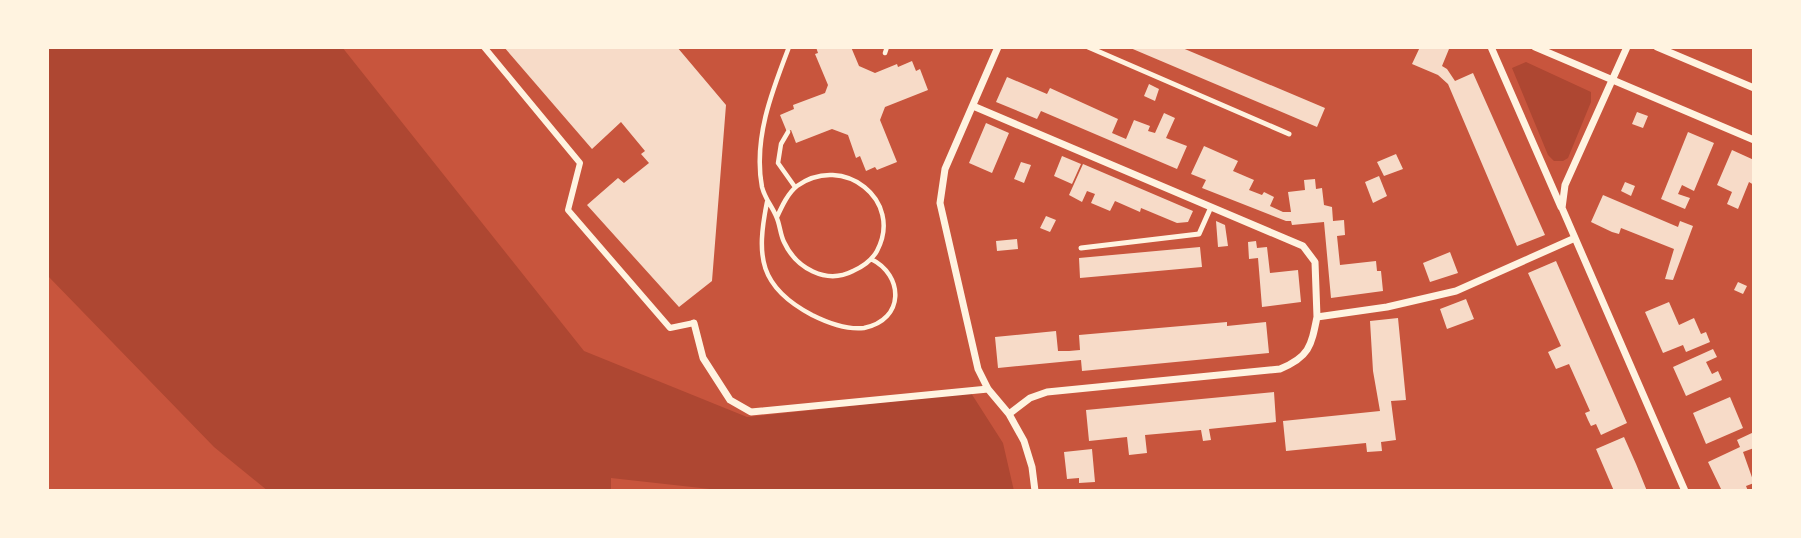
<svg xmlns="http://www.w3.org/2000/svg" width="1801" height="538" viewBox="0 0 1801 538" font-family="Helvetica,sans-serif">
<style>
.green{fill:#ae4732}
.building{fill:#f7dbc8}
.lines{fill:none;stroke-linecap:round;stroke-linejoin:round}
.path{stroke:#fff3e0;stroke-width:4.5}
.service{stroke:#fff3e0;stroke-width:5}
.pedestrian{stroke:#fff3e0;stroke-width:6}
.minor{stroke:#fff3e0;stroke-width:7}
</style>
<rect width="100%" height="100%" fill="#c8553d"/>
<path class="green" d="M47,47H342L584,351L747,417L971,393L1003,443L1014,491H728L611,478V491H268L214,447L47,275Z
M1526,62L1591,92V102L1568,158L1563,161H1554L1548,155L1512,68Z"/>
<path class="building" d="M504,47H677L726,105L712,281L679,307L587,205L618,178L624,183L649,163L641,154L645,151L621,122L592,149Z
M816,47H851L859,66L875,73L897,64L898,67L912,61L916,71L920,69L928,90L885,107L880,120L897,162L877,170L875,167L866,171L860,156L856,158L848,135L832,129L796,143L791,130L787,132L780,115L794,109L793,105L825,93L828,85L815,54L818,53Z
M1128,47H1180L1325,108L1317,127Z
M1420,47L1449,49L1442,66L1447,69L1455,81L1473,73L1545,235L1517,246L1448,84L1438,75L1412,64Z
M1007,77L1047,94L1050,88L1118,119L1112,133L1126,139L1134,120L1150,126L1148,131L1155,133L1164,113L1175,118L1166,138L1187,146L1177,169L1041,111L1037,119L996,102Z
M1149,84L1159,89L1155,101L1144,96Z
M1637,112L1648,116L1643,128L1632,124Z
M986,123L1009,133L992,173L969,163Z
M1688,132L1714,143L1694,191L1682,185L1678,194L1690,198L1685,209L1661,199Z
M1204,146L1238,161L1233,171L1254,180L1249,190L1262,195L1264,192L1274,197L1270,206L1283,212H1291L1288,192L1305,190L1304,180L1315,179L1316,189L1322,188L1324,205L1332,207L1333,221L1344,220L1345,235L1337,236L1340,265L1376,261L1377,271H1381L1383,291L1331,298L1324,222L1292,225L1291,221H1286L1202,188L1206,180L1191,174Z
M1732,150L1754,160V185L1749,182L1738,209L1727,204L1732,192L1717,185Z
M1396,154L1403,169L1384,176L1377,162Z
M1062,156L1081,164L1072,184L1054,176Z
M1021,162L1031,165L1024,183L1014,179Z
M1083,164L1193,211L1188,222L1177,223L1141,208L1140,212L1115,201L1110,211L1091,203L1095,194L1087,191L1082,202L1069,195Z
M1379,176L1387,196L1373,203L1365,182Z
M1625,182L1635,186L1631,196L1621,191Z
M1603,195L1678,227L1680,221L1693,226L1673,280L1665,279L1674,249L1621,228L1619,234L1612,232L1591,222Z
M1046,216L1056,220L1050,232L1040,228Z
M1216,221L1225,225L1228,246L1218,247Z
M1017,239L1018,249L997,251L996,241Z
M1256,241L1257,248L1267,247L1270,273L1298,270L1301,302L1262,307L1258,258L1249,259L1248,242Z
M1200,247L1202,267L1080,278L1079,258Z
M1450,252L1458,273L1430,282L1423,263Z
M1556,261L1627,423L1601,435L1596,424L1591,426L1588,420L1585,413L1590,411L1569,364L1556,369L1548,352L1561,346L1528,273Z
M1738,282L1747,286L1743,294L1734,290Z
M1466,299L1474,319L1447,329L1440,309Z
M1669,302L1679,325L1694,318L1701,334L1706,332L1710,342L1686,352L1683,345L1663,353L1645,312Z
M1398,318L1406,400L1391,401L1396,440L1381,442L1382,451L1367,452L1366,443L1286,451L1283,421L1380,411L1373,371L1370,321Z
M1227,322V326L1266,322L1269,353L1082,371L1081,360L998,368L995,337L1056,331L1058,351H1069L1080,350L1079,335Z
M1713,349L1717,357L1706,362L1712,374L1718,371L1722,380L1686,396L1673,367Z
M1274,392L1276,422L1209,429L1211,440L1203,441L1201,430L1145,435L1147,453L1129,455L1127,437L1089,441L1086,410Z
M1730,397L1743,428L1706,444L1693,413Z
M1754,432V448L1743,452L1754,483L1746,486L1748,491H1722L1708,462L1740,447L1737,440Z
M1624,437L1636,464L1647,491H1614L1596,449Z
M1092,449L1095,482L1079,483V478L1067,479L1064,452Z"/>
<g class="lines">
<path class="path" d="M885,53L887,47
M788,132L781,144L778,163L795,187
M767,202C756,257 759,287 812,315C826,322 847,330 864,328C905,320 904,275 871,259
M777,217C782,206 788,193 797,186C843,153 904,200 877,251C872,260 862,267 853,271C826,285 796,268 784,242C780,234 780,224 776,216C772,206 765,199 762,187C753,139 772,91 789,47"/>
<path class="service" d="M1088,47L1289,134
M1081,248L1199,234L1211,207"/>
<path class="pedestrian" d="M484,47L580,163L568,210L670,328L694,323"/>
<path class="minor" d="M998,47L945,169L940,203L978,369L988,389L1009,414L1024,441L1032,467L1035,491
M1491,47L1561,207
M1535,47L1754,140
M1627,47L1565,185L1562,208L1685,491
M1657,47L1754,88
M973,106L1303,246L1315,262L1317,317
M694,323L703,358L730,400L751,412L988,389
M1009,414L1030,398L1047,392L1280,369C1309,357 1311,347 1317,317L1387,307L1456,291L1575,238"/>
</g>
<rect width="1801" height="538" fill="none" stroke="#fff3e0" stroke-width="98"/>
</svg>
